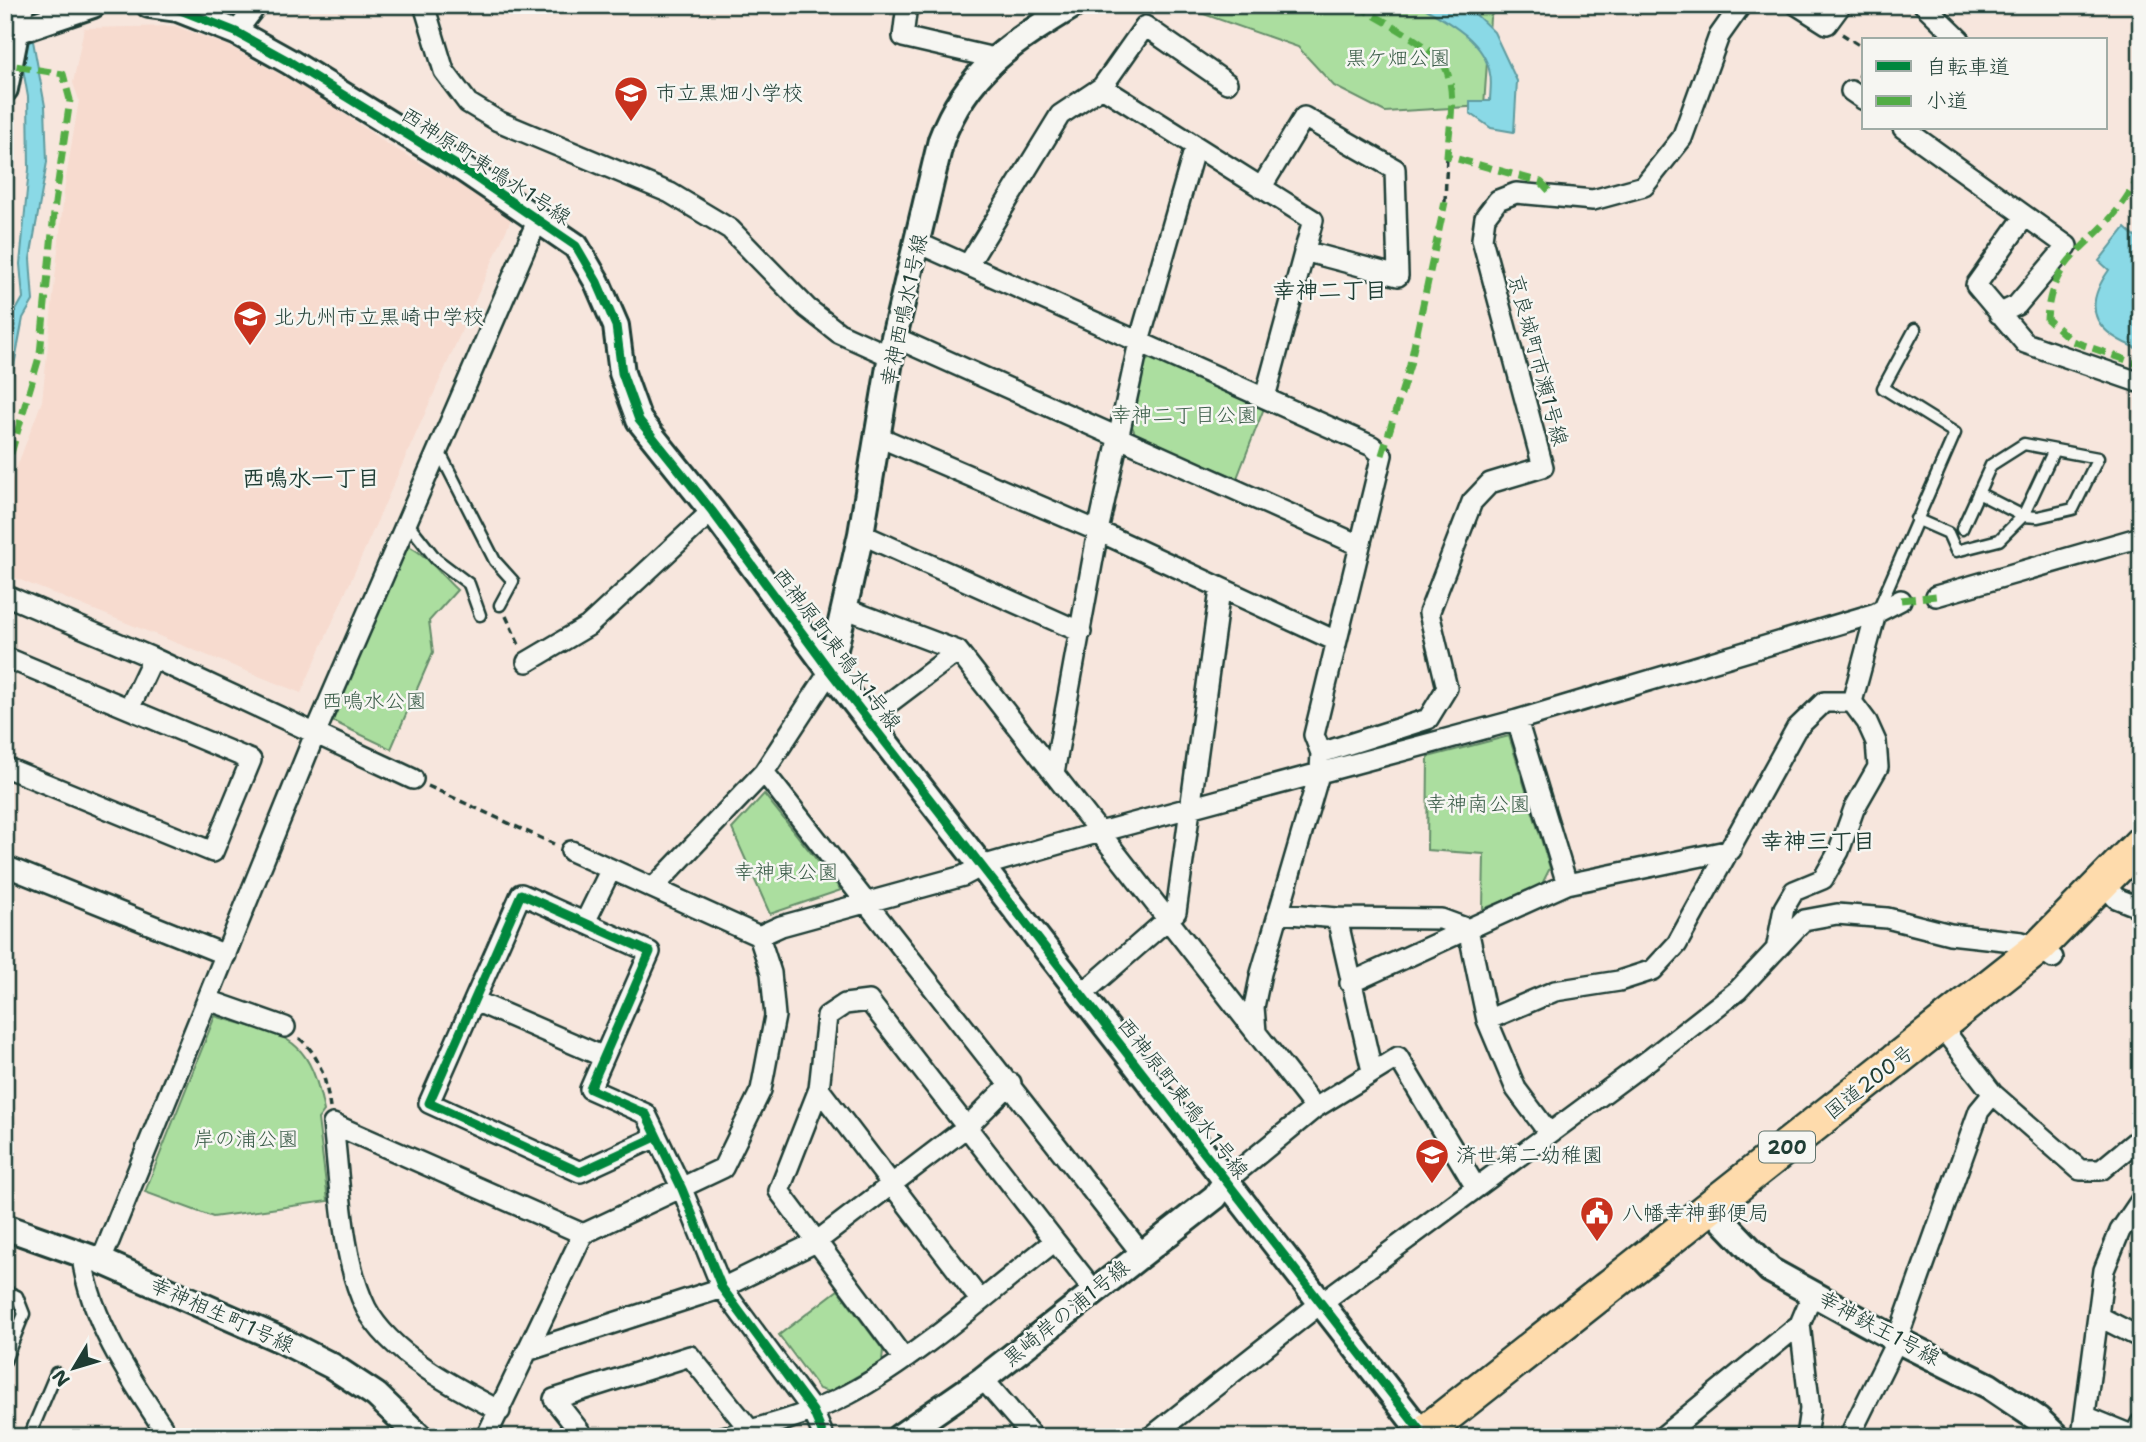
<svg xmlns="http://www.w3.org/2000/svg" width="2146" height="1442" viewBox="0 0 2146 1442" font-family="'Shantell Sans','Klee One',sans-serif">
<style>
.built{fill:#f7dbcf}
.green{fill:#abde9f;stroke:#658e6a;stroke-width:2}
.water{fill:#8ad9e6;stroke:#5f9b9f;stroke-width:2}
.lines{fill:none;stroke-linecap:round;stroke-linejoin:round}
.service-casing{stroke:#1f3d34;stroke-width:15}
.minor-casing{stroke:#1f3d34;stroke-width:24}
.tertiary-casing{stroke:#1f3d34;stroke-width:30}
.trunk-casing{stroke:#1f3d34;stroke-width:38}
.path{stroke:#1f3d34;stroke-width:3.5;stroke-dasharray:7 5;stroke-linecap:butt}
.service{stroke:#f6f6f2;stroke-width:10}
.minor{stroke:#f6f6f2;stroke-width:19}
.tertiary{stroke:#f6f6f2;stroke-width:24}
.trunk{stroke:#fedbac;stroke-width:33}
.quiet{stroke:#52ad45;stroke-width:7;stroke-dasharray:14 7;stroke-linecap:butt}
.cycleway-casing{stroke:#f6f6f2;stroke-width:13}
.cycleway{stroke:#00873e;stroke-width:9}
.labels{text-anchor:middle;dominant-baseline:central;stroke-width:5;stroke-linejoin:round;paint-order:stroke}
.shield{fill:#f6f6f2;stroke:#60746d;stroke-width:2}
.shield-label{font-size:19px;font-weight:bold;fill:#1f3d34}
.park-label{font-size:21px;fill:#3b5d49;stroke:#f6f6f2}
.poi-label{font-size:21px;fill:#1f3d34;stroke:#f6f6f2;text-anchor:start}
.street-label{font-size:21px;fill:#1f3d34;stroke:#f6f6f2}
.neighbourhood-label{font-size:23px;font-weight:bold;fill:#1f3d34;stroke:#f6f6f2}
</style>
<rect width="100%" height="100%" fill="#f7e6dd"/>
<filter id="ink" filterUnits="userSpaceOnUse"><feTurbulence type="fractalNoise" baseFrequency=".0143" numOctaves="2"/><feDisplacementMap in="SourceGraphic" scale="14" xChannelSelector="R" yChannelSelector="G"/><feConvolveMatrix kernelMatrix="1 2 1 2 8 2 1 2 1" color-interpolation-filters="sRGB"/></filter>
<g filter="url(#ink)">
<path class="built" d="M175,26L229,46L319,96L387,144L513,215L301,693L5,574V498L42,401L65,184L79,100L73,83L84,28Z"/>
<path class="green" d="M1178,5H1497L1490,18L1484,106L1385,112L1334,86L1298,47Z
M1150,358L1264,408L1237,478L1136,436L1132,426L1144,363Z
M408,546C427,554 441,576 457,590L429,621L433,652L391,749L328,719Z
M1509,736L1550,868L1541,886L1483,909L1484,854L1427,850L1428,757Z
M764,794L841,890L770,914L732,829Z
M215,1016C286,1038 308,1031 324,1111L318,1119L328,1201L213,1217L145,1192Z
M838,1290L883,1350L882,1362L829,1392L819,1389L779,1335Z"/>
<path class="water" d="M1466,5L1494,32L1517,81L1514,132L1491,128L1470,113V101H1490C1490,93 1492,82 1490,74C1485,41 1447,21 1421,6Z
M31,30L45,106L47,162L30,259L33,301L23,318L5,414V363L15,312L23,298L20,264L29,169L28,97L17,35Z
M2125,228L2136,238L2141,232V350C2098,334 2079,312 2109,270L2099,261Z"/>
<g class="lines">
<g class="service-casing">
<path id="service" d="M439,451L495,561L513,581L500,605
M1978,493L2023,516L2054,450
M1916,519L1948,533L1956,551L1999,540L2023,516L2038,517L2073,509L2098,458L2024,444L1991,465L1962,529
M406,521L436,559L469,584L480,615
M1878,610L1955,433L1883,388L1915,329
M5,1291L17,1296L24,1314L5,1361
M29,1437L56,1373"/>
</g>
<g class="minor-casing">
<path id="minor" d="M424,5L444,71L468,103L498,121L670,193L730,229L807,308L839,333L890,356
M907,5L903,37L994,58
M1797,5L1827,24L1841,5
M1924,5L1960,40
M17,28L24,5
M236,32L257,5
M1102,87L1145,26L1227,83
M1851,91L1864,100
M1903,128L2067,246L2017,305L1999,314
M1261,188L1304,117L1395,169L1398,276L1304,251
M2025,216L1976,285L2025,343L2141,383
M918,243L1372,446L1382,455L1314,735L1321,753L1320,771L1261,973L1254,1007L1256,1032
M968,265L1060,115L1102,87L1313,220L1265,397
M894,337L1359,545
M879,437L1098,531L1336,641
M861,534L1081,632
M5,595L153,658L413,779
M1936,596L2141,537
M844,608L958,651L1315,1108
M5,657L251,760L213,852L5,767
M527,662L588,626L712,511
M1852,702L1876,613
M129,709L153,658
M868,719L958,651
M1517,720L1567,884
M1321,753L1428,719L1447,688L1429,613L1472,502L1490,483L1543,467L1482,239L1485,217L1498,200L1516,193L1593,200L1644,186L1682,138L1719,36L1741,5
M764,772L1141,1253
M1054,773L1098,531L1139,342L1195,147
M5,866L226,955
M2104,884L2116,898L2141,908
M653,888L764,772L830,671
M1279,913L1337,918L1441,919L1468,929L1350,983
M1337,918L1372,1071
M585,922L610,871
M759,936L781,926L963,876L982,866L1100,832L1517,720L1876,613L1901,600
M1777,945L1784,908L1794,891L1823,879L1839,851L1854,809L1878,767L1876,742L1867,722L1852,702
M1081,995L1176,912L1220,590
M208,1000L285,1027
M475,1001L604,1057
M1487,1020L1555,991L1619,981L1653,970L1677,944L1796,729L1824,702H1852
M1940,1025L1993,1094L2080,1170H2101L2141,1137
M819,1089L779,1191L904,1359
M333,1124C340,1180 341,1258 366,1308C390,1354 456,1388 500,1411
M333,1124L583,1234
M1548,1132L1516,1089L1487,1020L1468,929L1567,884L1731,850
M656,1137L580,1172L429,1103L521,894L650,952L590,1089L646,1114L682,1189L722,1288L813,1411L824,1437
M1226,1181L1315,1108L1398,1057L1475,1186
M82,1254C87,1317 135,1386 169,1437
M101,1261L315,734L538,219
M980,1300L819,1089L827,1016L845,1004L869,1001L1055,1241
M2098,1316L2141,1338
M530,1350L722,1288L816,1242L968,1126L1011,1083
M983,1379L1033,1437
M2085,1416L2134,1436L2141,1423
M486,1437L583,1234L723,1168L761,1090L775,1016L771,973L759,936L571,851
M584,1437L554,1399L690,1356L750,1430
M723,1437C767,1426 809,1415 849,1394C918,1357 992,1290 1055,1241L1095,1292
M1151,1437L1321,1303L1650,1059L1738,990L1804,920L1837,914L1887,918L1950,934L2022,942L2039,947L2053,958
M1662,1437L1800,1324
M1806,1437L1810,1409L1800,1324L1813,1293
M1849,1437L1897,1340L1979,1111L1993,1094
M2082,1437L2104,1270L2120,1231L2141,1200"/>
</g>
<g class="tertiary-casing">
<path id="tertiary" d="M149,5L178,9L236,32L290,62L466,171L576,246L597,282L616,326L622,373L639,420L712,511L830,671L1425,1437
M5,35L93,5
M5,89L17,28
M830,671L861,534L894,337L941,140C967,70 1013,42 1074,5
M1713,1205L1723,1221L1770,1270L1897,1340L1989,1386L2038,1419L2057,1437
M5,1227L101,1261L281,1340L332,1366L376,1395L420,1437
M899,1437L983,1379L1215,1197L1226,1181"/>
</g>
<g class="trunk-casing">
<path id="trunk" d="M1419,1437L2039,947L2141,843"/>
</g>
<path class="path" d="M1842,34L1864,48
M1859,77L1864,67
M1445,202L1447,156
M506,616L520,647
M428,786L554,844
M299,1038C321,1056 326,1081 330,1108"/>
<use href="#service" class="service"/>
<use href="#minor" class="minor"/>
<use href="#tertiary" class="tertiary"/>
<use href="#trunk" class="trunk"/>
<path class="quiet" d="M1357,5C1378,19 1437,47 1446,69C1457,95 1449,129 1447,156L1541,182L1553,195
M2141,175C2133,187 2125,201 2116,212C2084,251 2051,261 2047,319L2072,341L2141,365
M1382,455L1410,365L1445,202
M5,474L40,354L55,203L70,100L63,74L9,65
M1901,600L1936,596"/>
<g class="cycleway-casing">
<path id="cycleway" d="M149,5L178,9L236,32L290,62L466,171L576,246L597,282L616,326L622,373L639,420L712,511L830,671L1425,1437
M656,1137L580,1172L429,1103L521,894L650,952L590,1089L646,1114L682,1189L722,1288L813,1411L824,1437"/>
</g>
<use href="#cycleway" class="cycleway"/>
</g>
</g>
<defs>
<g id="school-pin" transform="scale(1.75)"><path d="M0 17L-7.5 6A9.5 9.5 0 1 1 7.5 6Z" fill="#c8321e" stroke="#f6f6f2"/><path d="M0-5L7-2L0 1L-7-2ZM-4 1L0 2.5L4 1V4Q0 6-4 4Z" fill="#fff"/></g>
<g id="civic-pin" transform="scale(1.75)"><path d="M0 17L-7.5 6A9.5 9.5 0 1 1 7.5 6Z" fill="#c8321e" stroke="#f6f6f2"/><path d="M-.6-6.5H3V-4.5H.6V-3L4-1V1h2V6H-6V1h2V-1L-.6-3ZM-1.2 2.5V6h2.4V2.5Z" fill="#fff"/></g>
</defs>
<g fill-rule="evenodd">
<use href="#school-pin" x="631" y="93"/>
<use href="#school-pin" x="250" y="317"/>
<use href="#school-pin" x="1432" y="1155"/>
<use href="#civic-pin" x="1597" y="1213"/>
</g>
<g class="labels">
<rect class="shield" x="1759" y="1131.5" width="56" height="31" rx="5"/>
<g class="shield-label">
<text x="1787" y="1147">200</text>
</g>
<g class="park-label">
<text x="1398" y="58">黒ケ畑公園</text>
<text x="1184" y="415">幸神二丁目公園</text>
<text x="374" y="701">西鳴水公園</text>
<text x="1478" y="804">幸神南公園</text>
<text x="786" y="872">幸神東公園</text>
<text x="246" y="1139">岸の浦公園</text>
</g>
<g class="poi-label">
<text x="656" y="93">市立黒畑小学校</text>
<text x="274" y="317">北九州市立黒崎中学校</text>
<text x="1456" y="1155">済世第二幼稚園</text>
<text x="1622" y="1213">八幡幸神郵便局</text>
</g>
<g class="street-label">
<text transform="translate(486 166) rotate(33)">西神原町東鳴水1号線</text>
<text transform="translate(904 310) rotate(-78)">幸神西鳴水1号線</text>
<text transform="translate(1538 360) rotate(75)">京良城町市瀬1号線</text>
<text transform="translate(837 649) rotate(53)">西神原町東鳴水1号線</text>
<text transform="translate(1869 1082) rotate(-38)">国道200号</text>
<text transform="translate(1183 1098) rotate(52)">西神原町東鳴水1号線</text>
<text transform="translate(1066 1313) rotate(-39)">黒崎岸の浦1号線</text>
<text transform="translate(222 1315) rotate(24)">幸神相生町1号線</text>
<text transform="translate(1879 1328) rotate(28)">幸神鉄王1号線</text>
</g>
<g class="neighbourhood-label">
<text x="1330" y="290">幸神二丁目</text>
<text x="311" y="478">西鳴水一丁目</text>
<text x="1818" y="841">幸神三丁目</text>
</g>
</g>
<rect width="2146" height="1442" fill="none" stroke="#f6f6f2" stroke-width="28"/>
<rect x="14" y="14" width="2118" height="1414" fill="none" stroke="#1f3d34" stroke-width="2.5" filter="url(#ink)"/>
<rect x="1862" y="38" width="245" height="91" fill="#f6f6f2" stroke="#a0aca6" stroke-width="2"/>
<rect x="1876" y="61" width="35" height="10" fill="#00873e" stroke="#a0aca6" stroke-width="2"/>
<text x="1926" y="74" font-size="21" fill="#1f3d34">自転車道</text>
<rect x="1876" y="96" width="35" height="10" fill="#52ad45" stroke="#a0aca6" stroke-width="2"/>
<text x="1926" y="108" font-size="21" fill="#1f3d34">小道</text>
<g transform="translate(74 1368) rotate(232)" stroke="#f6f6f2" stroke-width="5" paint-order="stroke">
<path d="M0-5L12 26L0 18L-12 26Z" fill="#1f3d34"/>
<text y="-10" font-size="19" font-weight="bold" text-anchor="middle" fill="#1f3d34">N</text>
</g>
</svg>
